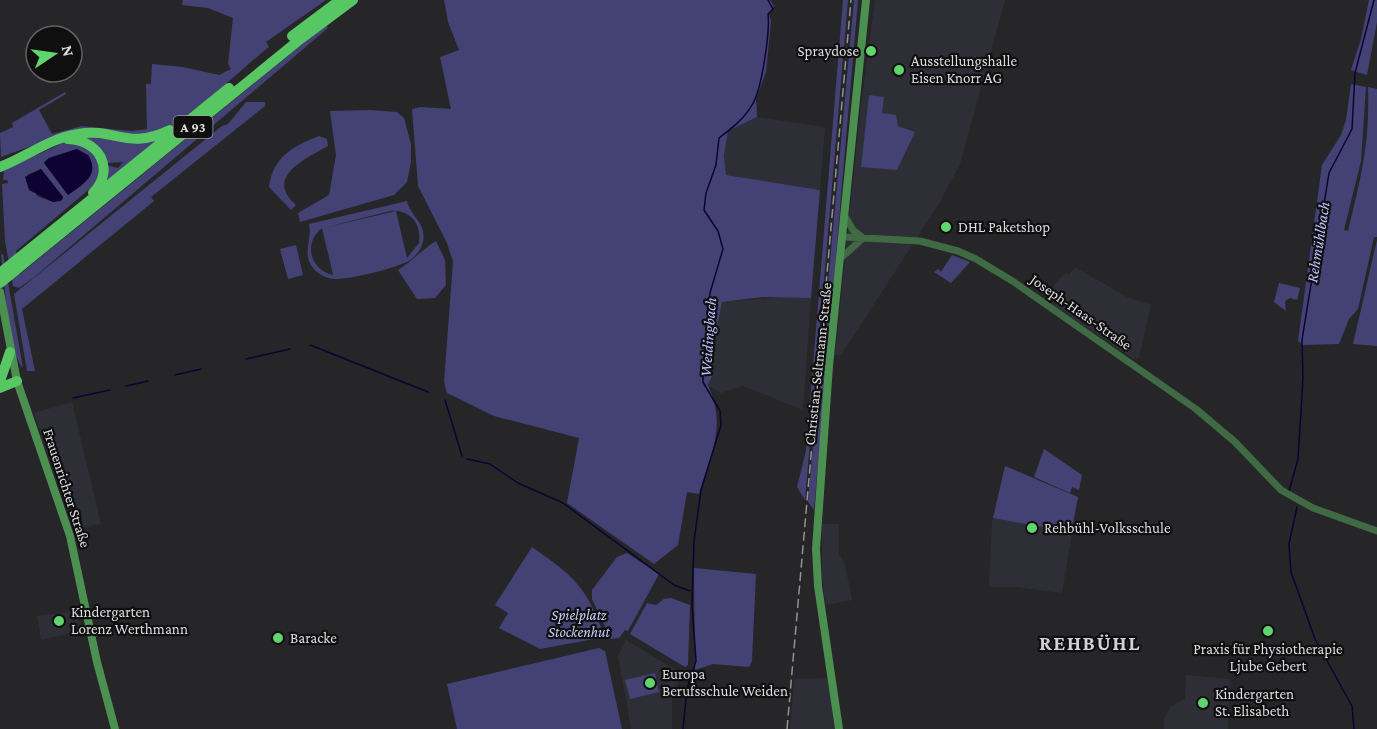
<svg xmlns="http://www.w3.org/2000/svg" width="1377" height="729" viewBox="0 0 1377 729" font-family="'Crimson Pro',serif">
<style>
.built{fill:#2e2e36}
.green{fill:#444275;fill-rule:evenodd}
.water{fill:#0d0232}
.lines{fill:none;stroke-linecap:round;stroke-linejoin:round}
.stream{stroke:#0d0232;stroke-width:1.5}
.tertiary{stroke:#406a43;stroke-width:7}
.secondary{stroke:#4b8f51;stroke-width:8}
.motorway{stroke:#57c763;stroke-width:10}
.rail{stroke:#929295;stroke-width:1.5;stroke-dasharray:9 4.5;stroke-linecap:butt}
.poi-dot{fill:#5fd56b;stroke:#0f0f10;stroke-width:2}
.labels{text-anchor:middle;dominant-baseline:central;stroke-width:4.5;stroke-linejoin:round;paint-order:stroke}
.shield{fill:#0f0f10;stroke:#a0a0a2;stroke-width:1.5}
.shield-label{font-size:14px;font-weight:bold;fill:#dedee1}
.poi-label{font-size:15px;fill:#dedee1;stroke:#0f0f10;text-anchor:start}
.street-label{font-size:15px;fill:#dedee1;stroke:#0f0f10}
.park-label{font-size:15px;font-style:italic;fill:#cccdf6;stroke:#0f0f10}
.water-label{font-size:16px;font-style:italic;fill:#c0c1fe;stroke:#0f0f10}
.district-label{font-size:21px;font-weight:bold;letter-spacing:1.5px;fill:#d1d1d6;stroke:#0f0f10}
</style>
<rect width="100%" height="100%" fill="#262629"/>
<path class="built" d="M875,0H1005L960,164L940,202L841,355H835L860,115Z
M757,117L825,127L820,190L726,175L724,155L728,131Z
M1075,267L1127,297L1151,305L1139,358H1132L1045,299L1058,280L1066,273L1069,275Z
M797,296L811,298L803,410L743,386L721,393L708,386L713,374L708,371L709,359L722,302Z
M72,402L101,524L74,529L34,413Z
M1005,466L1078,497L1062,593L1016,587H989L992,523Z
M822,524H839V554L845,564L852,600L826,605L822,579Z
M79,611L80,631L41,640L37,616Z
M626,640L676,670L684,671L672,695V729H631L618,656Z
M1186,675L1230,679L1228,729H1164V719L1171,706L1185,699Z
M829,678L834,729H790L794,679Z"/>
<path class="green" d="M183,0H326L266,42L269,47C235,74 188,123 148,136H59L1,157L0,133L13,127L12,123L65,92L66,94L39,110L52,134L82,126L131,131L147,129L146,84H151L152,64L183,67L219,75L231,69L228,64L233,18L208,8L182,5Z
M444,0H770L774,6L769,14L771,21L766,72L756,99L757,117L728,131L724,155L726,175L820,190L811,298L763,297L722,302L708,371L713,374L708,385C727,427 711,453 699,494L687,492L678,545L654,564L567,503L579,438L494,416L447,393L444,382L453,262L447,243L418,186L412,109L421,107L451,109L440,57L459,50L448,22Z
M843,0H848L805,500L797,487L806,451Z
M854,0H858L814,510L808,502Z
M1369,0H1377V22L1367,75L1351,70L1361,39Z
M326,25L328,28L32,279L19,288L13,286L5,241L2,184L8,183L7,180H3L4,170L65,142L76,141L98,157L100,176L93,186L16,251L20,274ZM77,149L82,185L68,195L44,162L49,158ZM41,169L63,197L61,201L53,202L37,196L27,175Z
M1351,84L1366,87L1361,161L1344,230L1348,231C1361,177 1370,143 1368,87L1377,89V237H1374L1358,309L1349,319L1339,344L1303,345L1298,341L1322,165L1341,135L1346,120Z
M869,95L884,97L882,113L896,115L898,126L915,132L897,170L861,167Z
M246,102H265V106L151,197L154,201L22,309L35,371H27L14,294L222,126L228,124Z
M369,110L397,112L404,118L411,144V162L407,182L394,195L300,222L298,213L329,195L336,155L330,111Z
M85,136L159,139L102,185L106,165L118,168L123,162L108,163Z
M319,136L327,139L328,146C305,159 264,177 296,205L291,210L269,187C273,157 293,146 319,136Z
M407,201C410,216 427,223 423,242C421,250 416,256 410,260C398,268 348,280 333,279C326,278 318,274 313,268C301,253 313,239 309,224ZM390,211C410,209 422,224 419,243L407,258L396,211L323,228ZM322,228L333,274L332,275C310,269 303,243 322,228Z
M1377,240V346L1353,344Z
M436,241L445,260L446,285L435,298L417,299L398,270C412,261 422,250 436,241Z
M296,245L303,275L288,279L280,249Z
M3,254L23,368C9,353 4,279 1,255Z
M952,255L970,262L951,283L934,272L938,269L941,272Z
M1279,283L1300,288L1297,300L1290,298L1285,301L1286,311L1274,302Z
M1044,449L1082,475L1079,490L1072,487L1070,493L1034,477Z
M1005,466L1078,497L1071,532L993,518Z
M532,547C575,577 586,586 605,637L540,649L499,628L508,613L495,605Z
M627,553L659,574L628,631L625,630L619,638L611,639L592,599V590L617,557Z
M694,568L756,574L752,661L749,667L713,664L695,670Z
M671,598L690,605L688,665L685,667L630,634L647,603L656,605L664,599Z
M599,648L605,651L622,729H457L447,684Z
M655,673L659,692L630,699L625,680Z"/>
<path class="water" d="M77,149L88,155C101,175 83,184 68,195L44,163L49,158Z
M41,169L63,197L62,200L53,202L29,190L25,177Z"/>
<g class="lines">
<path class="stream" d="M310,345L428,392
M246,359L290,349
M175,375L201,369
M126,386L148,381
M73,398L110,390
M445,400L462,456
M467,459L490,464L518,483L563,503L674,585L690,591
M1289,491L1298,459L1303,378L1302,340L1329,173L1352,129L1355,73L1374,0
M1297,507L1289,544L1291,572L1315,639L1352,706L1354,729
M683,729L687,689L696,661L692,604L694,541L701,490L721,425L720,411L703,382V363L709,332L710,293L723,249L718,231L704,210L706,193L716,165L719,138C731,129 744,119 752,105C762,90 770,31 768,14L773,9L768,0"/>
<path class="tertiary" d="M846,218L853,230L863,238
M845,237L920,241L958,251L976,259L1014,282L1196,409L1235,442L1281,490L1313,508L1377,531
M842,257L863,238"/>
<path class="secondary" d="M0,292L17,381L70,536L97,662L115,729
M839,729L818,586L816,549L829,366L866,0"/>
<path class="motorway" d="M292,36L340,0
M68,139C99,140 116,169 93,193
M0,167C26,157 50,138 78,134C116,127 126,151 170,130
M0,273L229,88
M0,283L298,41L353,0
M0,381L10,352
M0,388L17,381"/>
<path class="rail" d="M787,729L851,0"/>
</g>
<g class="poi-dot">
<circle cx="871" cy="51" r="6"/>
<circle cx="899" cy="70" r="6"/>
<circle cx="946" cy="227" r="6"/>
<circle cx="1032" cy="528" r="6"/>
<circle cx="59" cy="621" r="6"/>
<circle cx="1268" cy="631" r="6"/>
<circle cx="278" cy="638" r="6"/>
<circle cx="650" cy="683" r="6"/>
<circle cx="1203" cy="703" r="6"/>
</g>
<g class="labels">
<rect class="shield" x="173.5" y="116" width="39" height="22" rx="4.5"/>
<g class="shield-label">
<text x="193" y="127">A 93</text>
</g>
<g class="poi-label">
<text x="859" y="51" text-anchor="end">Spraydose</text>
<text x="911" y="61">Ausstellungshalle<tspan x="911" dy="17">Eisen Knorr AG</tspan></text>
<text x="958" y="227">DHL Paketshop</text>
<text x="1044" y="528">Rehbühl-Volksschule</text>
<text x="71" y="612">Kindergarten<tspan x="71" dy="17">Lorenz Werthmann</tspan></text>
<text x="290" y="638">Baracke</text>
<text x="1268" y="649" text-anchor="middle">Praxis für Physiotherapie<tspan x="1268" dy="17">Ljube Gebert</tspan></text>
<text x="662" y="674">Europa<tspan x="662" dy="17">Berufsschule Weiden</tspan></text>
<text x="1215" y="694">Kindergarten<tspan x="1215" dy="17">St. Elisabeth</tspan></text>
</g>
<g class="street-label">
<text transform="translate(1081 312) rotate(35)">Joseph-Haas-Straße</text>
<text transform="translate(818 364) rotate(-84)">Christian-Seltmann-Straße</text>
<text transform="translate(67 488) rotate(72)">Frauenrichter Straße</text>
</g>
<g class="park-label">
<text x="579" y="615">Spielplatz<tspan x="579" dy="17">Stockenhut</tspan></text>
</g>
<g class="water-label">
<text transform="translate(1318 242) rotate(-81)">Rehmühlbach</text>
<text transform="translate(708 337) rotate(-86)">Weidingbach</text>
</g>
<g class="district-label">
<text x="1090" y="643">REHBÜHL</text>
</g>
</g>
<g transform="translate(54 54) rotate(77)"><circle r="28" fill="#0f0f10" stroke="#626264" stroke-width="1.5"/>
<path d="M0-4.5L10 22L0 15L-10 22Z" fill="#5fd56b"/>
<text y="-9" font-size="16" font-weight="bold" text-anchor="middle" fill="#dedee1">N</text>
</g>
</svg>
